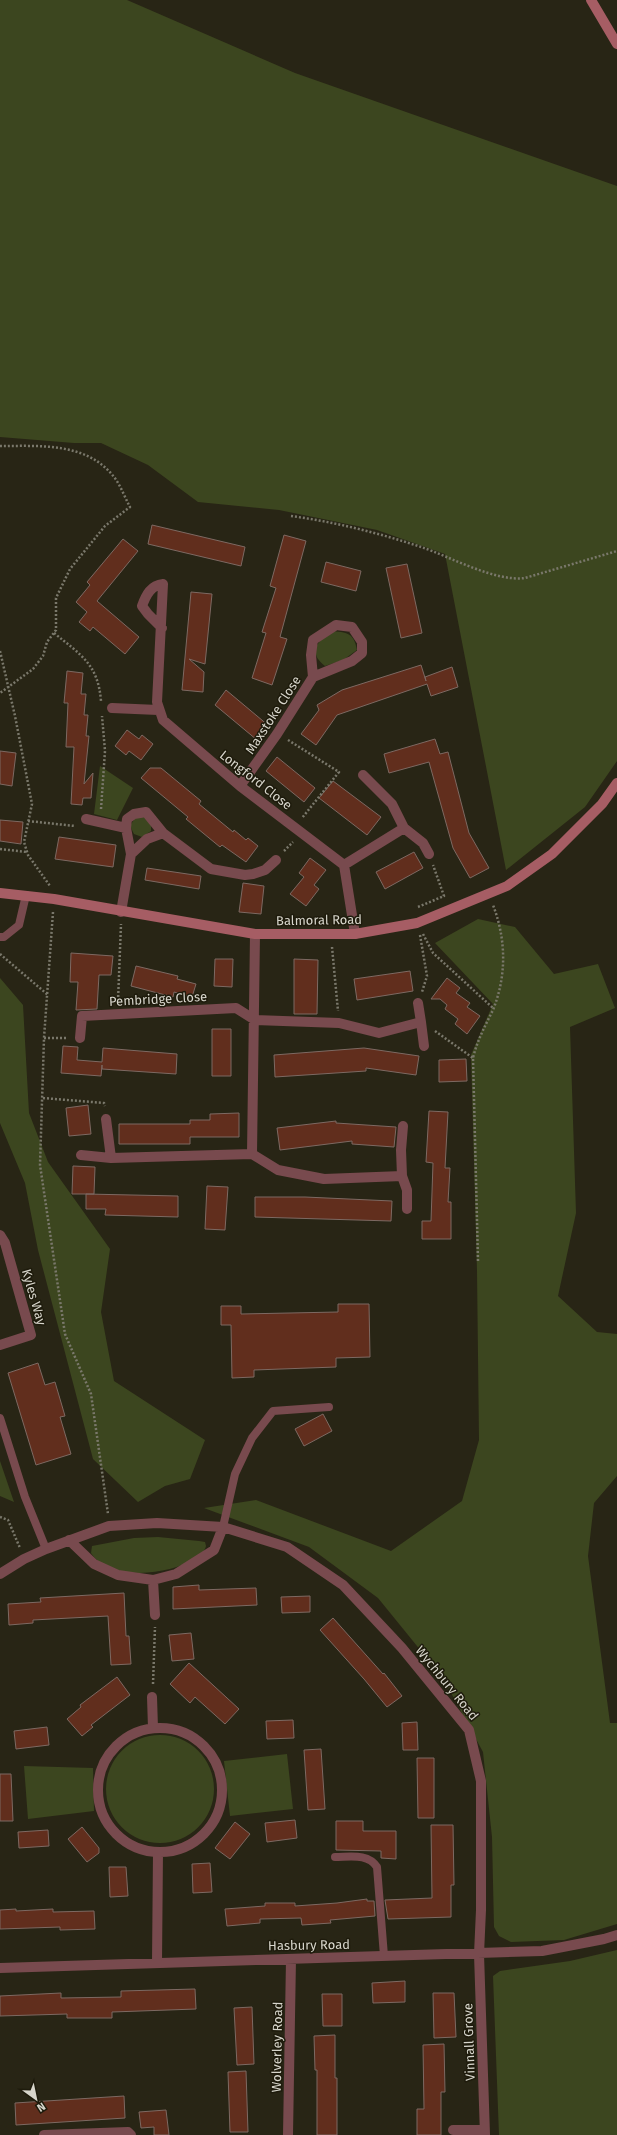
<svg xmlns="http://www.w3.org/2000/svg" width="617" height="2135" viewBox="0 0 617 2135" font-family="'Fira Sans',sans-serif">
<style>
.green{fill:#3c461f}
.building{fill:#612e1d;stroke:#7d6962}
.lines{fill:none;stroke-linecap:round;stroke-linejoin:round}
.path{stroke:#7a786b;stroke-width:2.5;stroke-dasharray:2 2;stroke-linecap:butt}
.lane{stroke:#784a4e;stroke-width:8}
.street{stroke:#784a4e;stroke-width:10}
.secondary{stroke:#a65d64;stroke-width:10}
.labels{text-anchor:middle;dominant-baseline:central;stroke-width:3;stroke-linejoin:round;paint-order:stroke}
.street-label{font-size:13px;fill:#d7d5cb;stroke:#1e1b0c}
</style>
<rect width="100%" height="100%" fill="#282515"/>
<path class="green" d="M0,0H127L295,73L617,186V761L585,807L506,870L445,554L377,530L279,510L198,502L148,465L101,443H74L0,437Z
M331,631C347,632 354,633 357,650L343,660L325,666C307,651 317,643 331,631Z
M100,766L133,788L117,820L94,814Z
M145,816L151,822V831L142,837L134,834L130,826L135,818Z
M478,919L515,927L554,974L598,964L615,1008L570,1027L576,1213L558,1296L597,1332L617,1334V1476L594,1503L588,1556L610,1723H617V1924L564,1940L511,1942L499,1936L494,1927L492,1837L483,1752L443,1678L378,1598L309,1547L204,1508L256,1500L391,1551L462,1501L479,1440L477,1271L471,1055L493,1004L435,943Z
M0,978L23,1005L29,1113L48,1162L110,1249L101,1312L114,1381L205,1440L190,1479L165,1486L138,1502L93,1459L38,1250L25,1183L0,1123Z
M0,1461L14,1502L0,1496Z
M158,1537L199,1541L205,1542L206,1546C205,1552 199,1555 194,1559C169,1575 110,1582 91,1553L92,1546L134,1538Z
M106 1789a54 54 0 1 1 108 0a54 54 0 1 1-108 0Z
M287,1754L293,1809L230,1816L224,1761Z
M24,1766L93,1768L94,1811L28,1819Z
M617,1950V2135H499L493,1976L500,1971L570,1961Z"/>
<path class="building" d="M152,525L245,547L241,566L148,544Z
M284,535L306,541L280,637L287,639L272,685L252,678L266,633L262,632L276,588L270,586Z
M123,539L138,551L97,601L139,637L125,654L93,627L90,631L79,622L87,612L76,602L90,585L87,582Z
M326,562L361,571L356,591L321,582Z
M407,564L422,633L401,638L386,568Z
M191,592L212,594L205,664L189,659L204,672L203,692L182,690Z
M421,665L426,681L425,677L452,667L458,687L431,696L427,684L337,715L316,745L301,734L319,710L317,705L342,690Z
M67,671L83,673L81,694H86L84,715H88L86,736H89L84,784L93,773L91,798H83L82,805L71,804L74,747H66L68,703H64Z
M226,690L269,726L257,740L215,705Z
M127,730L139,739L142,735L153,744L141,760L129,751L126,755L115,746Z
M435,739L440,754L448,752L469,833L489,868L470,878L453,848L429,762L389,773L384,754Z
M0,751L16,753L12,786L0,784Z
M277,757L315,788L304,802L266,771Z
M150,768H161L201,801L199,804L233,832L234,830L246,840L248,838L258,846L246,862L222,845L220,847L186,819L188,817L141,778Z
M333,781L381,817L367,835L319,798Z
M0,820L23,822L21,844L0,841Z
M59,837L116,845L113,867L55,859Z
M414,852L423,868L385,889L376,872Z
M310,858L326,870L314,885L319,889L306,906L290,894L304,877L299,873Z
M147,868L201,876L199,889L145,880Z
M243,883L264,886L261,914L239,912Z
M71,953L113,956L111,975H99L97,1009L76,1010L78,982H70Z
M215,959H233L232,987L214,986Z
M294,959L318,960L317,1014H294Z
M136,966L178,976L177,979L196,984L192,997L174,992L173,997L131,986Z
M410,971L413,991L357,1000L354,979Z
M447,978L460,988L456,993L470,1003L467,1007L480,1016L467,1034L455,1024L458,1019L445,1009L447,1005L440,999H431Z
M212,1029H231V1076H212Z
M63,1046L78,1047L77,1060L102,1062L103,1048L177,1054L176,1074L102,1069V1065L101,1076L61,1073Z
M364,1048L419,1056L416,1075L366,1068V1071L275,1077L274,1055Z
M466,1059L467,1081L439,1082V1060Z
M88,1105L91,1134L69,1136L66,1108Z
M429,1111L448,1112L445,1168H450L448,1202H451V1239H422V1221H431L433,1163L426,1162Z
M239,1113V1137H190V1144H119V1124H190V1120H210V1114Z
M336,1121V1123L396,1127L394,1147L352,1144V1141L280,1150L277,1128Z
M73,1166L95,1167L94,1194H72Z
M207,1186L228,1187L225,1230L205,1229Z
M86,1194L178,1196V1217L105,1215L106,1209H86Z
M255,1197H305L392,1201L391,1221L255,1217Z
M338,1304H369L370,1357L336,1358V1367L254,1370V1377L232,1378L231,1325H221V1306H241V1314L338,1312Z
M38,1363L45,1385L55,1382L65,1416L60,1417L71,1454L36,1465L8,1373Z
M323,1414L332,1431L304,1446L295,1429Z
M199,1585V1590L256,1588L257,1605L173,1609V1587Z
M124,1593L126,1636H129L131,1664L111,1665L108,1616L33,1620V1623L9,1625L8,1604L41,1602L40,1598Z
M310,1596V1612L282,1613L281,1597Z
M333,1618L383,1674L384,1673L402,1696L387,1707L364,1679L320,1630Z
M191,1633L194,1659L172,1661L169,1635Z
M189,1663L239,1709L225,1724L195,1697L190,1703L170,1684Z
M117,1677L130,1695L91,1725L93,1727L82,1736L67,1719L81,1707L80,1705Z
M293,1720L294,1738L267,1739L266,1721Z
M417,1722L418,1750H403L402,1723Z
M47,1727L49,1745L16,1749L14,1731Z
M321,1749L325,1809L308,1810L304,1750Z
M417,1758H434V1818H418Z
M0,1774H11L13,1821H0Z
M295,1820L297,1838L267,1842L265,1823Z
M336,1821H363V1831H396V1859L381,1858V1851L336,1850Z
M235,1822L250,1834L230,1859L215,1848Z
M431,1825H453L454,1885H451V1917L388,1919L385,1900L432,1898Z
M82,1827L99,1848V1853L87,1862L68,1839Z
M48,1830L49,1846L19,1848L18,1832Z
M210,1863L212,1892L193,1893L192,1864Z
M109,1867H126L128,1896L110,1897Z
M367,1899V1901H374L375,1916L330,1920L331,1923L302,1925L301,1918L260,1919V1923L227,1926L225,1909L265,1906V1903H295V1906L337,1903Z
M16,1909V1911L53,1909V1912L94,1911L95,1929L60,1930V1927L0,1929V1910Z
M405,1981V2002L373,2003L372,1983Z
M195,1989L196,2009L112,2012V2018H67V2014L0,2016V1996L61,1993V1998L121,1997V1991Z
M433,1993H454L456,2037L434,2038Z
M322,1994H342V2026H323Z
M252,2007L254,2064L237,2065L234,2008Z
M335,2035V2078H337V2135H317V2070H315L314,2036Z
M444,2044L445,2092H441V2135H417V2109H424L423,2045Z
M246,2071L248,2132H230L228,2072Z
M124,2096L125,2118L16,2125L15,2103Z
M166,2110L169,2135H154V2127L141,2128L139,2112Z"/>
<g class="lines">
<path class="path" d="M0,446C40,446 87,442 114,477C121,486 125,498 130,507L105,526L70,569L56,598V630L47,642L43,656L33,669L0,693
M291,516C335,522 379,533 421,547C451,557 495,582 525,578L617,551
M54,633C81,655 98,664 101,701
M0,651L15,716L32,804L24,842L28,855L50,886
M288,740L339,772L302,818
M101,809L105,751L102,716
M28,821L75,826
M0,849L27,852
M284,851L293,842
M418,907L444,896L433,865
M53,912L44,1038L40,1165L65,1334L91,1394L108,1514
M423,934L433,953L493,1008
M420,935L427,976L422,992
M332,947L338,1011
M0,954L48,995
M118,1001L121,924
M435,1031L473,1058
M44,1038H67
M43,1098L104,1103L105,1106
M478,1261L473,1058C477,1041 485,1026 493,1010C507,975 506,939 493,905
M0,1517L8,1520L20,1548
M153,1684L155,1627"/>
<path class="lane" d="M0,937H4L19,925L26,895
M0,1418L25,1497L46,1549
M223,1527L235,1474L252,1438L273,1411L329,1407
M335,1857C350,1857 368,1853 377,1867L384,1956"/>
<path class="street" d="M162,628L148,614L142,606C146,595 151,585 163,584L157,702L163,720L240,786L344,865L355,934
M112,708L158,710
M363,775L392,804L404,828L423,843L429,854
M240,786L277,734L313,677L311,655L313,640L336,625L352,627L362,642V653L352,661L313,677
M146,812L163,833L147,839L131,854L126,828L127,819L134,814Z
M86,819L126,828
M163,833L211,869L245,875L253,874L265,870L276,860
M344,865L404,828
M121,912L131,854
M255,934L252,1154L278,1170L324,1179L402,1176
M421,1022L424,1046
M80,1038L82,1016L236,1008L255,1020L339,1023L379,1033L421,1022L418,1003
M106,1119L111,1158
M403,1126L401,1150L402,1176L407,1190V1209
M81,1155L111,1158L252,1154
M0,1235L5,1243L31,1335L0,1345
M69,1540L94,1564L118,1575L153,1580L176,1574L214,1550L223,1527
M0,1574L24,1559L46,1549L109,1526L157,1523L223,1527L287,1547L343,1585L402,1648L469,1730L481,1781V1910L479,1954L485,2135
M153,1580L155,1615
M152,1697L153,1728
M98 1790a62 62 0 1 1 124 0a62 62 0 1 1-124 0Z
M157,1962L158,1852
M0,1968L542,1951L604,1939L617,1935
M453,2130H484
M44,2135L128,2132L131,2135
M288,2135L291,1959"/>
<path class="secondary" d="M591,0L617,44
M0,893L54,899L255,934H355L417,923L507,886L552,854L602,804L617,783"/>
</g>
<g class="labels">
<g class="street-label">
<text transform="translate(273 715) rotate(-57)">Maxstoke Close</text>
<text transform="translate(256 780) rotate(38)">Longford Close</text>
<text transform="translate(319 920) rotate(-1)">Balmoral Road</text>
<text transform="translate(158 999) rotate(-3)">Pembridge Close</text>
<text transform="translate(34 1297) rotate(74)">Kyles Way</text>
<text transform="translate(447 1683) rotate(51)">Wychbury Road</text>
<text transform="translate(309 1945) rotate(-1)">Hasbury Road</text>
<text transform="translate(469 2042) rotate(-92)">Vinnall Grove</text>
<text transform="translate(277 2047) rotate(-89)">Wolverley Road</text>
</g>
</g>
<g transform="translate(36 2099) rotate(147)" stroke="#1e1b0c" stroke-width="3" paint-order="stroke">
<path d="M0-3L7 15L0 10L-7 15Z" fill="#d7d5cb"/>
<text y="-6" font-size="11" font-weight="bold" text-anchor="middle" fill="#d7d5cb">N</text>
</g>
</svg>
